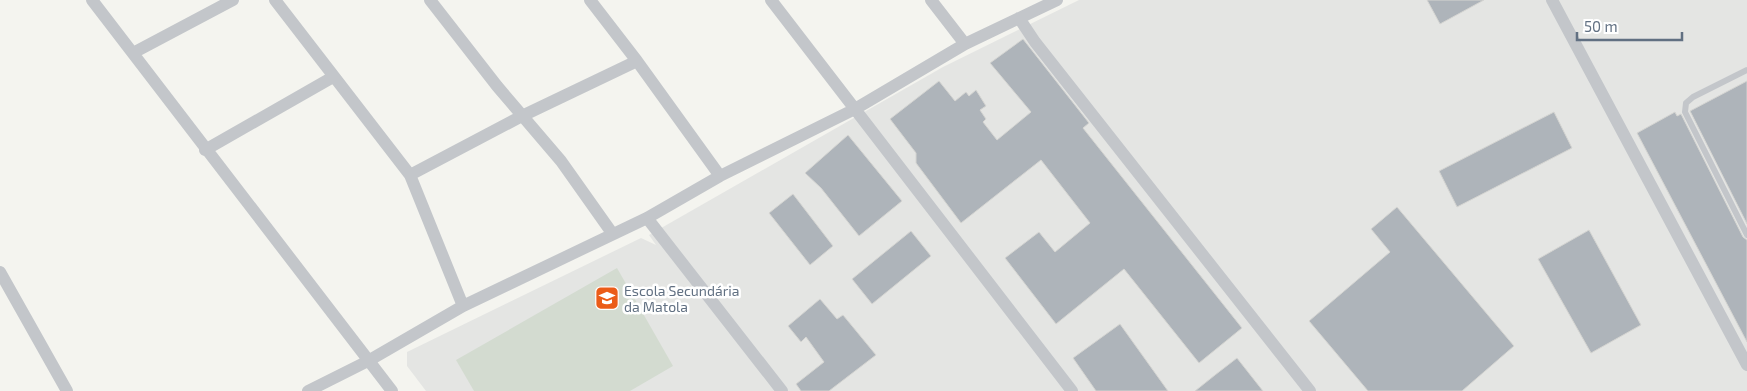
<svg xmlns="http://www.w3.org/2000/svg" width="1747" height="391" viewBox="0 0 1747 391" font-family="'Exo 2',sans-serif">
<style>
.built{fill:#e4e5e3}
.green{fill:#d3dbd0}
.building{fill:#aeb4ba;stroke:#d5d5d2}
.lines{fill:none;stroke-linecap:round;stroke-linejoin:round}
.service{stroke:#c3c6ca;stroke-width:6}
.minor{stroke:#c3c6ca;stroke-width:12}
.labels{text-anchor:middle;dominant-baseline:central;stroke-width:5;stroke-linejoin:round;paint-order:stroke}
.poi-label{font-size:14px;fill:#617082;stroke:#fff;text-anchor:start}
</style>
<rect width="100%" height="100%" fill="#f4f4ef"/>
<path class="built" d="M1079,0H1747V391H426L407,366V352L641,238L656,245L649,235L943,67Z"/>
<path class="green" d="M617,268L673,366L630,391H474L456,360Z"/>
<path class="building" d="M1427,0H1484L1440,24Z
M1023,39L1089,123L1083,128L1242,328L1199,363L1124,269L1056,324L1005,258L1039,232L1055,252L1090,223L1041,160L961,223L916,163V153L890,119L939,81L955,101L966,92L969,96L976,90L986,106L980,110L986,119L983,122L997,140L1031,112L990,63Z
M1747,81V224L1690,111Z
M1554,112L1572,148L1457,207L1439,171Z
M1675,112L1677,116L1681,114L1743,237L1747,240V342L1637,133Z
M848,135L902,201L859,236L821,188L805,173Z
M793,194L833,246L810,265L769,213Z
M1397,207L1514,346L1462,391H1368L1309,321L1390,252L1371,229Z
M1589,230L1641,325L1591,353L1538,259Z
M911,231L931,256L872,304L852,279Z
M820,299L837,319L843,315L876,355L829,391H801L796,384L824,362L806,337L801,342L788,326Z
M1120,324L1168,391H1096L1073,358Z
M1237,358L1263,391H1195L1215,375Z"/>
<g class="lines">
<path class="service" d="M1747,70L1693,97L1686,103L1685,112L1747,235"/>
<path class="minor" d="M92,0L392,391
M275,0L410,175L463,306
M430,0L497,86L561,161L612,233
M590,0L637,61L720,176
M771,0L1072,391
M931,0L965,44
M1552,0L1747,365
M1019,18L1035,42L1310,391
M133,53L233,0
M205,150L333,77
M410,175L522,116L637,61
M647,218L782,391
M0,272L67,391
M308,391L368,361L463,306L647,218L720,176L855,109L965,44L1057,0"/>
</g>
<defs>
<g id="school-square" transform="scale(1.25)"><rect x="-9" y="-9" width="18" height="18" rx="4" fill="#eb5c18" stroke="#fff"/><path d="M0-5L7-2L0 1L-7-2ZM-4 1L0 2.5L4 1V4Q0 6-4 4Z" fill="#fff"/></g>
</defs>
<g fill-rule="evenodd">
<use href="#school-square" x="607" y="298"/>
</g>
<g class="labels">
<g class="poi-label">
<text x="624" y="290">Escola Secundária<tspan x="624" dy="16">da Matola</tspan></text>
</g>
</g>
<path d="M1577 32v8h105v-8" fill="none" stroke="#617082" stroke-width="2.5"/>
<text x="1584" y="32" font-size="15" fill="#617082" stroke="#ffffff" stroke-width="4" paint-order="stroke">50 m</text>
</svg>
